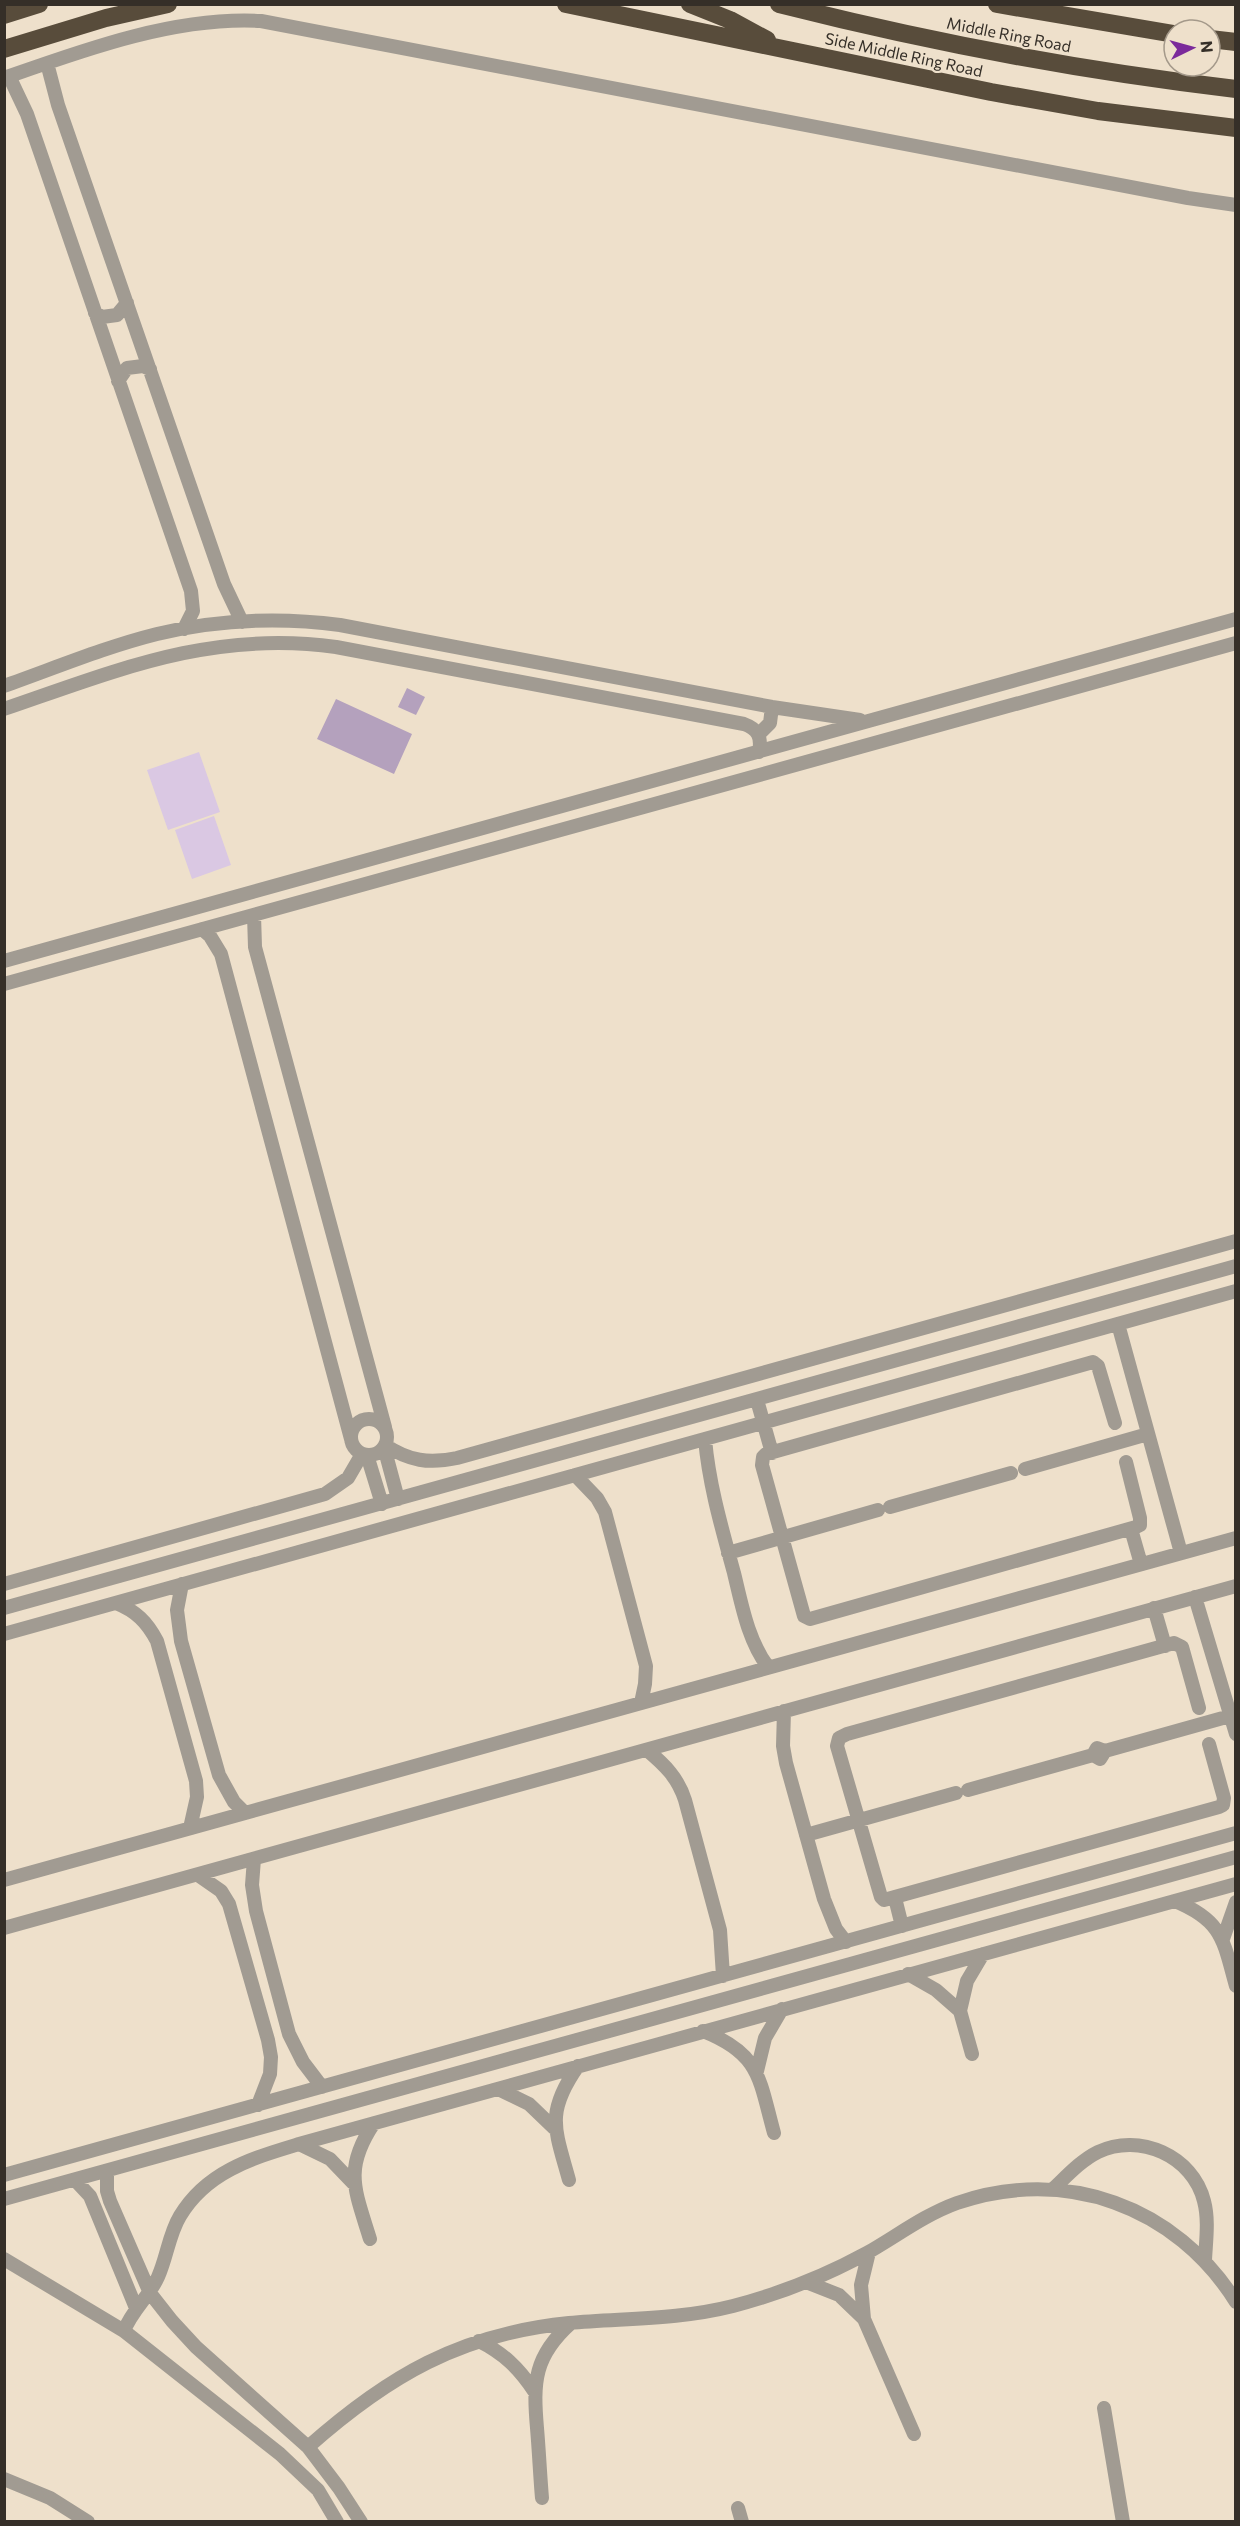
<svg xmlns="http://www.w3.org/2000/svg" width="1240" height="2526" viewBox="0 0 1240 2526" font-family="Commissioner,sans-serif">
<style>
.green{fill:#dac8e3}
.water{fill:#b4a1bd}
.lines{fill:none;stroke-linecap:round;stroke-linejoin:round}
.minor{stroke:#a19b92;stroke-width:14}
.highway{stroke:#584c3b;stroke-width:18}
.labels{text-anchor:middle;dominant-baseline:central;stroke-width:4.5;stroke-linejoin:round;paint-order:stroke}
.street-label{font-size:16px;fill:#352f28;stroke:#eee0cb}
</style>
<rect width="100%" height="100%" fill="#eee0cb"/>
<path class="green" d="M199,752L220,812L168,830L147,770Z
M214,816L231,865L192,879L175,830Z"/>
<path class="water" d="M407,688L425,697L416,715L398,707Z
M336,699L412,734L394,774L317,739Z"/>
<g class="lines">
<path class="minor" d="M47,63L58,105L224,584L242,622
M9,76L27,114L191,591L193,611L184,629
M4,78C83,50 176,16 261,21L1188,198L1236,205
M95,313L102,317L117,315L127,303
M118,381L127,368L143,366L150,369
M4,686C55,668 105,647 157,634C216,620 279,617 340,625L772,707L860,720
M4,709C118,670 212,630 336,647L744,724C758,729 762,737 759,752
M759,734L770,723L772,707
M254,915L255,947L385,1427
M202,929L210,936L221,954L351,1439
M4,961L1236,619
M4,984L1236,643
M1118,1324L1181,1553
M757,1400L772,1453
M351 1437a18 18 0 1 1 36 0a18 18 0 1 1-36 0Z
M1115,1423L1098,1366L1093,1362L766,1454L763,1457L762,1465L804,1616L810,1619L1136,1527L1140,1525V1518L1126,1462
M705,1439C709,1485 722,1529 734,1573C742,1606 748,1640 768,1667
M385,1445C409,1461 429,1464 457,1458L1236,1241
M384,1447L398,1499
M367,1455L382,1504
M1025,1469L1148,1434
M575,1475L597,1498L605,1512L646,1666L645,1684L641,1703
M890,1507L1011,1473
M1131,1529L1141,1564
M728,1553L878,1510
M4,1584L325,1494L348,1478L362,1454
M182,1584L177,1610L181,1641L219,1775L234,1802L245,1813
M1195,1597L1236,1734
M116,1603C136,1611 147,1622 157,1641L196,1781L197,1797L190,1828
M4,1608L1236,1266
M1154,1608L1165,1646
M4,1634L1236,1291
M1199,1708L1182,1647L1174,1643L847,1734L839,1738L837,1746L881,1897L884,1900L1219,1807L1223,1805L1224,1798L1209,1744
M784,1711L783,1746L786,1763L824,1899L836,1929L846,1942
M647,1750C665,1765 678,1778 685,1800L720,1930L723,1976
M1105,1751L1230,1716
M968,1790L1093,1755L1097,1748L1105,1751L1100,1759L1093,1755
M806,1835L956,1793
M254,1859L252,1885L256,1911L289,2034L303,2062L322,2087
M198,1875L221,1891L229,1904L268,2040L271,2057L270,2074L258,2105
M4,1880L1236,1538
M895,1898L902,1926
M1175,1901C1223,1921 1223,1940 1236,1986
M4,1928L1236,1586
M1223,1939L1236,1902
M908,1974L936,1990L960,2011
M703,2031C761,2054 759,2079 774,2133
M972,2054L960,2011L967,1981L983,1954
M757,2071L765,2038L782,2009
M498,2089L529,2104L554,2128
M299,2144L330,2159L353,2183
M107,2171V2191L110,2201L150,2293L172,2321L196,2347L308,2447L339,2488L361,2522
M4,2175L1236,1833
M75,2180L90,2196L136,2308
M569,2180C555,2129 545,2113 578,2066
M1052,2190C1066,2177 1080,2161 1098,2152C1139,2132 1193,2156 1204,2201C1209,2220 1206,2240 1205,2260
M4,2199L1236,1857
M370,2239C355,2190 343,2169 374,2123
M869,2252L861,2285L864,2319L914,2434
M4,2259L124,2331L280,2454L318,2490L337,2522
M806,2282L839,2295L863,2318
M124,2331C132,2310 149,2297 158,2277C167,2257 169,2234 180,2216C207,2171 253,2158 299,2144L1236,1884
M479,2341C503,2353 519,2368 534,2391
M1104,2408L1123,2522
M308,2447C388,2376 460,2334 569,2323C624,2318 678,2320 733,2306C779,2294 825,2276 867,2253C897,2236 924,2215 957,2203C1065,2166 1176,2206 1236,2302
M4,2479L50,2498L88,2522
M542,2498C540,2475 539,2451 537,2428C533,2382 534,2356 571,2323
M738,2508L742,2522"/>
<path class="highway" d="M566,4L991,92L1098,111L1236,128
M690,4L730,20L767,40
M779,4C929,42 1082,71 1236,89
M997,4L1174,34
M4,15L39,4
M1210,39L1236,42
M4,49L106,18L168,4"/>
</g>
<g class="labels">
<g class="street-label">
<text transform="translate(1009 34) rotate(11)">Middle Ring Road</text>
<text transform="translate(904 54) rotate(12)">Side Middle Ring Road</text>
</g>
</g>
<rect width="1240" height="2526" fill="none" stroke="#352f28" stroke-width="12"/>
<g transform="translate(1192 48) rotate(85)"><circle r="28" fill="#eee0cb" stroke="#a4998a" stroke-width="1.5"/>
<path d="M0-4.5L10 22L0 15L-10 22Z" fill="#7b2a9b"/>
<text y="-9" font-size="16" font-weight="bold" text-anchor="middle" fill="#352f28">N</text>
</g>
</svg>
